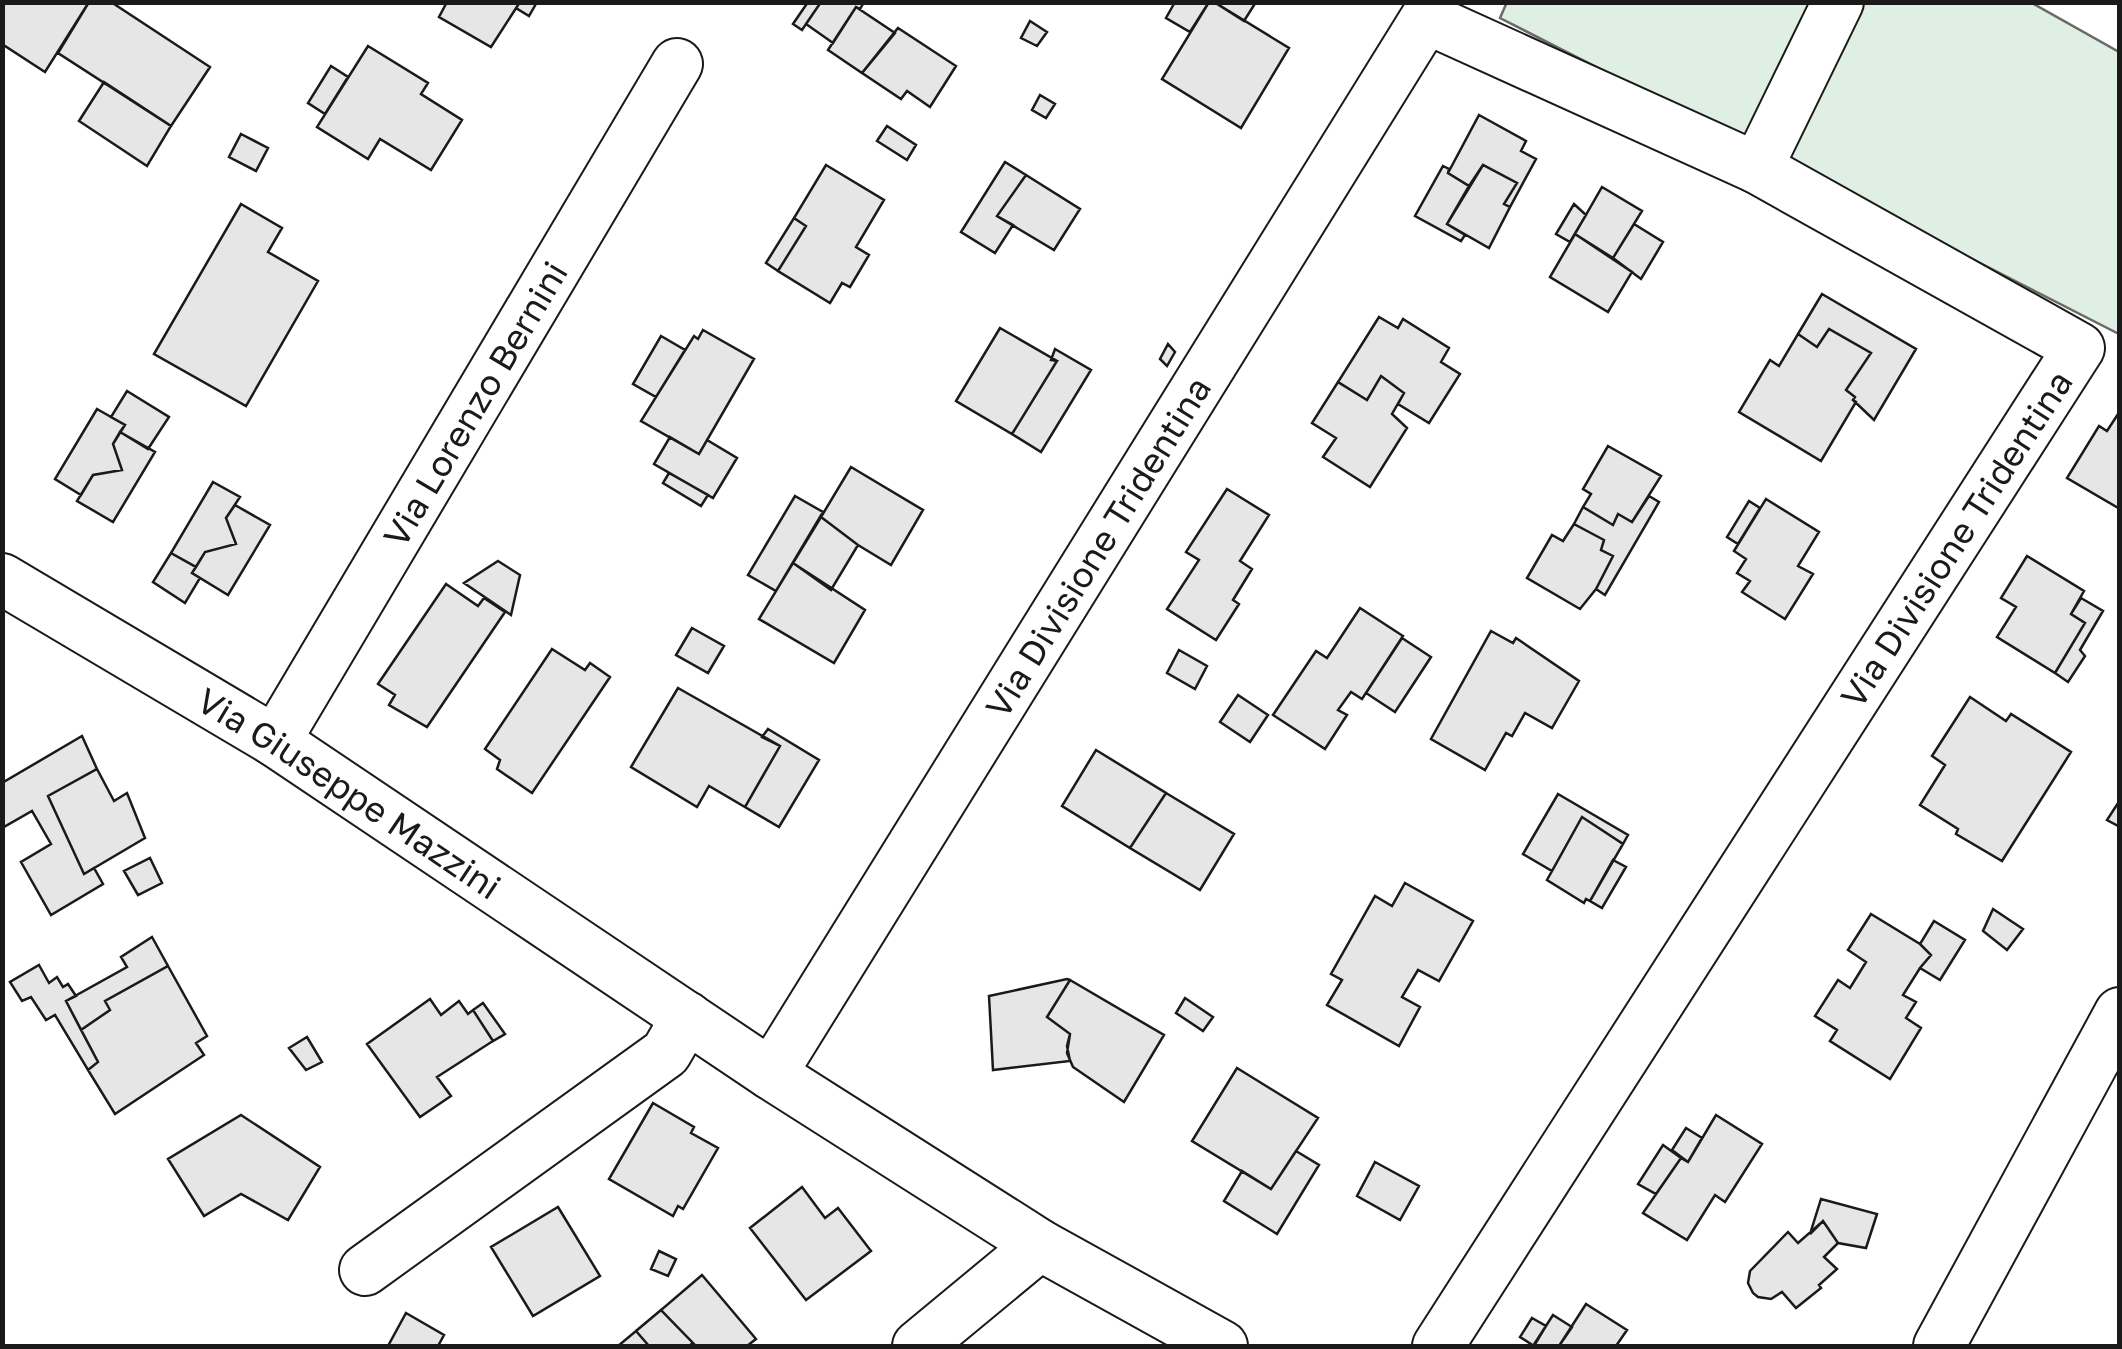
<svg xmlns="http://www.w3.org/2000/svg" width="2122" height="1349" viewBox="0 0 2122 1349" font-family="'Golos Text',sans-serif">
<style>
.green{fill:#e0efe3;stroke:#6a6a6a;stroke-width:2.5}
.building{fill:#e6e6e6;stroke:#1a1a1a;stroke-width:2.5}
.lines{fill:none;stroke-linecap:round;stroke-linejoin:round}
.minor-casing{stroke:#1a1a1a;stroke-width:54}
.minor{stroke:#fff;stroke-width:50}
.labels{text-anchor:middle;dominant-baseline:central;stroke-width:8;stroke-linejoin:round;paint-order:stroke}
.street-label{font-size:35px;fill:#1a1a1a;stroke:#fff}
</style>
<rect width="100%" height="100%" fill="#fff"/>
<path class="green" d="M1507,2L2032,3L2119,52V334L1500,18Z"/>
<path class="building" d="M2,2H89L45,72L2,44Z
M89,2H111L210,67L171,126L58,53Z
M447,2H520L491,47L439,17Z
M520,2H537L529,16L516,8Z
M808,2H821L802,30L793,24Z
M821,2H864L860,9L856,7L833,43L806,24Z
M1175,2H1209L1190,32L1166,18Z
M1209,2H1214L1289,48L1241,128L1162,79Z
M1214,2H1256L1244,21Z
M856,7L895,33L862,73L828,50Z
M1030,21L1047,32L1037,46L1021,38Z
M898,28L956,66L930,107L907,91L901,99L862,73Z
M368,46L428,83L421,94L462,120L431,170L380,139L368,159L317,127Z
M331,66L348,77L325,114L308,103Z
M104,82L171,126L147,166L79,121Z
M1040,95L1055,104L1046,118L1032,110Z
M1479,115L1526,141L1521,151L1536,159L1510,207L1504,204L1517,183L1483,165L1469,186L1448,173Z
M887,126L916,145L907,160L877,141Z
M241,134L268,148L256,171L229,157Z
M1005,162L1026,175L997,216L1013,225L995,253L961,232Z
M826,165L884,200L856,247L869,255L850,287L842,283L830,303L778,271L806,226L794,218Z
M1483,165L1517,183L1504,204L1510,207L1489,248L1447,224Z
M1443,166L1449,169L1448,173L1469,186L1447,224L1465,235L1461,241L1415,216Z
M1026,175L1080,209L1054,250L997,216Z
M1602,187L1642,211L1613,258L1575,234Z
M241,204L282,228L268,252L318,281L246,406L154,354Z
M1574,204L1586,215L1570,242L1556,234Z
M794,218L806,226L778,271L766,263Z
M1634,224L1663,242L1641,279L1613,258Z
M1575,234L1632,272L1608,312L1550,277Z
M1822,294L1916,349L1874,420L1853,400L1855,397L1846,390L1871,353L1829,329L1817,347L1798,334Z
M1379,317L1398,328L1403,319L1449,348L1441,362L1460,374L1429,423L1398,404L1404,393L1381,376L1367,400L1338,382Z
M1000,328L1057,361L1012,434L956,401Z
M1829,329L1871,353L1846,390L1855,397L1853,400L1856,402L1821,461L1739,412L1770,360L1779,366L1798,334L1817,347Z
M703,330L754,359L699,454L641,421L694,336L698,339Z
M661,336L685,350L656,397L633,384Z
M1168,344L1175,352L1167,366L1160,359Z
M1055,349L1091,370L1041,452L1012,434L1057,361L1051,360Z
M1381,376L1404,393L1392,414L1407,428L1370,487L1323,457L1336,438L1312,423L1338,382L1367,400Z
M127,391L169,417L148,449L120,432L125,425L111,417Z
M97,409L125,425L113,444L122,470L93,475L81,495L55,479Z
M2120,411V509L2067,478L2099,426L2107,431Z
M120,432L155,452L113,522L77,501L93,475L122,470L113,444Z
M670,437L699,454L707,440L737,458L713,498L654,464Z
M1608,446L1661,476L1632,522L1618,514L1613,525L1583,507L1591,494L1583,489Z
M851,467L923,510L891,565L858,545L821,517Z
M669,473L708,495L701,506L663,483Z
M213,482L240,497L226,518L236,544L205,552L196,567L171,553Z
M1227,489L1269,515L1240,561L1252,569L1233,600L1239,604L1216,640L1167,609L1199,560L1186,552Z
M795,496L823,512L776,591L748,575Z
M1649,496L1659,502L1605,595L1596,589L1613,556L1601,550L1604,540L1574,524L1583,507L1613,525L1618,514L1632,522Z
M1766,499L1819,532L1798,566L1813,574L1785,619L1742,592L1750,581L1737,573L1746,559L1734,551Z
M1749,501L1760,508L1738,544L1727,537Z
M235,505L270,525L228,595L192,573L205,552L236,544L226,518Z
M821,517L858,545L831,590L793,563Z
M1574,524L1604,540L1601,550L1613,556L1596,589L1580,609L1527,578L1552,535L1563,541Z
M171,553L196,567L192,573L200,578L185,603L153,582Z
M2027,556L2084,591L2071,614L2085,623L2055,673L1997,637L2016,607L2001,598Z
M498,561L520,575L511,615L464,583Z
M793,563L865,610L834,663L759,619Z
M446,584L478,606L484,598L505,612L427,727L389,705L395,695L378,684Z
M2081,598L2103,611L2080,650L2085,656L2068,682L2055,673L2085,623L2071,614Z
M1360,608L1403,636L1362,699L1351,692L1338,710L1347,715L1325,749L1273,715L1316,651L1327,658Z
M692,628L724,646L708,673L676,655Z
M1491,631L1513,643L1516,638L1579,681L1552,728L1525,713L1512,736L1506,733L1485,770L1431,739Z
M1402,638L1431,657L1395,712L1366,693Z
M552,649L585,670L590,663L610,677L532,793L497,769L500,760L485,749Z
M1179,650L1207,666L1195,689L1167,673Z
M678,688L780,746L745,807L709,786L697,807L631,767Z
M1238,695L1268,715L1250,742L1220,722Z
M1970,697L2006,721L2011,714L2071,752L2002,861L1956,834L1958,829L1920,805L1945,765L1932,756Z
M768,729L819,760L779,827L745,807L780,746L762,737Z
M82,736L97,769L48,796L84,874L94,868L103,884L51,915L21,862L51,844L32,811L2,828V783Z
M1096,750L1166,793L1130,848L1062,806Z
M97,769L114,801L127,793L145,838L84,874L48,796Z
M1166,793L1234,834L1200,890L1130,848Z
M1558,794L1628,835L1623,844L1582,817L1552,871L1523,854Z
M2120,800V827L2107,820Z
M1582,817L1623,844L1590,901L1586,899L1584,903L1547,880Z
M150,858L162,883L138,895L124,871Z
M1613,860L1626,867L1602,908L1590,901Z
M1405,883L1473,921L1439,981L1418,970L1402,997L1420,1007L1399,1046L1327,1005L1342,980L1331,974L1375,896L1392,906Z
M1993,909L2023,929L2007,950L1983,931Z
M1871,914L1920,944L1931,955L1920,968L1903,995L1916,1002L1906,1018L1921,1028L1890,1079L1830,1041L1837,1030L1815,1016L1838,980L1850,988L1866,962L1848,950Z
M1934,921L1965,940L1940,980L1920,968L1931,955L1920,944Z
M152,937L168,966L105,1001L110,1010L81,1030L66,1001L127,967L121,957Z
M39,965L49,983L57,977L63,987L68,984L76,996L66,1001L98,1062L88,1070L55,1015L46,1020L31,997L22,1001L10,982Z
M168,966L207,1036L196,1043L204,1055L115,1114L88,1070L98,1062L81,1030L110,1010L105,1001Z
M1067,979L1070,980L1047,1017L1070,1034L1067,1046L1070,1061L993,1070L989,996Z
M1070,980L1164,1035L1124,1102L1073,1067L1067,1053L1070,1034L1047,1017Z
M1185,998L1213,1017L1203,1031L1176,1013Z
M430,999L441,1015L459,1001L468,1014L473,1010L493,1041L437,1077L451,1096L420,1117L367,1044Z
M483,1003L505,1034L493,1041L473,1010Z
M307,1037L322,1062L306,1070L289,1048Z
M1237,1068L1318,1118L1271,1189L1192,1141Z
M653,1103L694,1127L691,1133L718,1148L683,1209L678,1206L673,1216L609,1179Z
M241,1115L320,1167L288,1220L241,1194L204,1216L168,1159Z
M1716,1115L1762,1144L1725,1202L1715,1195L1687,1240L1643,1213L1681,1158L1688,1162Z
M1686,1128L1702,1138L1688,1162L1672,1150Z
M1663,1145L1681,1158L1656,1194L1638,1184Z
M1296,1151L1319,1165L1277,1234L1224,1201L1242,1171L1271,1189Z
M1375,1162L1419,1186L1400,1220L1357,1196Z
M802,1187L825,1218L838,1208L871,1251L806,1300L750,1228Z
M1821,1199L1877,1214L1866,1248L1838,1243L1823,1221L1810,1234Z
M558,1207L600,1276L533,1316L491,1247Z
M1823,1221L1838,1243L1824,1257L1837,1269L1819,1285L1821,1288L1796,1308L1782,1292L1771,1299L1758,1297L1753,1293L1748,1283L1750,1271L1788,1232L1798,1243Z
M659,1251L676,1259L668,1276L651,1269Z
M702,1275L756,1339L747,1346H696L661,1310Z
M1586,1304L1627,1330L1616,1346H1559Z
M661,1310L693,1343L689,1346H649L636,1331Z
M406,1313L444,1335L438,1346H388Z
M1553,1315L1572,1327L1559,1346H1533Z
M1532,1318L1546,1326L1534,1346L1520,1337Z
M636,1331L649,1346H618Z"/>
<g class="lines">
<g class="minor-casing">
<g id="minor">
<path d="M1757,168L1838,2"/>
<path id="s1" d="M2,579L275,741L771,1074L1040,1245L1222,1346"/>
<path id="s2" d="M275,741L677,64"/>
<path id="s3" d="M771,1074L1426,18L1757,168L2079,348L1438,1346"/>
<path d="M365,1270L666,1053L687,1017"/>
<path d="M918,1346L1040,1245"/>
<path d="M1939,1346L2120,1013"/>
</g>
</g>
<use href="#minor" class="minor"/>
</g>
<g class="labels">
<g class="street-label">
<text stroke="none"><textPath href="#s2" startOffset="392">Via Lorenzo Bernini</textPath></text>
<text transform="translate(1956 539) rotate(-57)">Via Divisione Tridentina</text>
<text stroke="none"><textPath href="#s3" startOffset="620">Via Divisione Tridentina</textPath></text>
<text stroke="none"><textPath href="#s1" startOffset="408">Via Giuseppe Mazzini</textPath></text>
</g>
</g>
<rect width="2122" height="1349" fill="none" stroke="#1a1a1a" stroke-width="10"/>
</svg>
